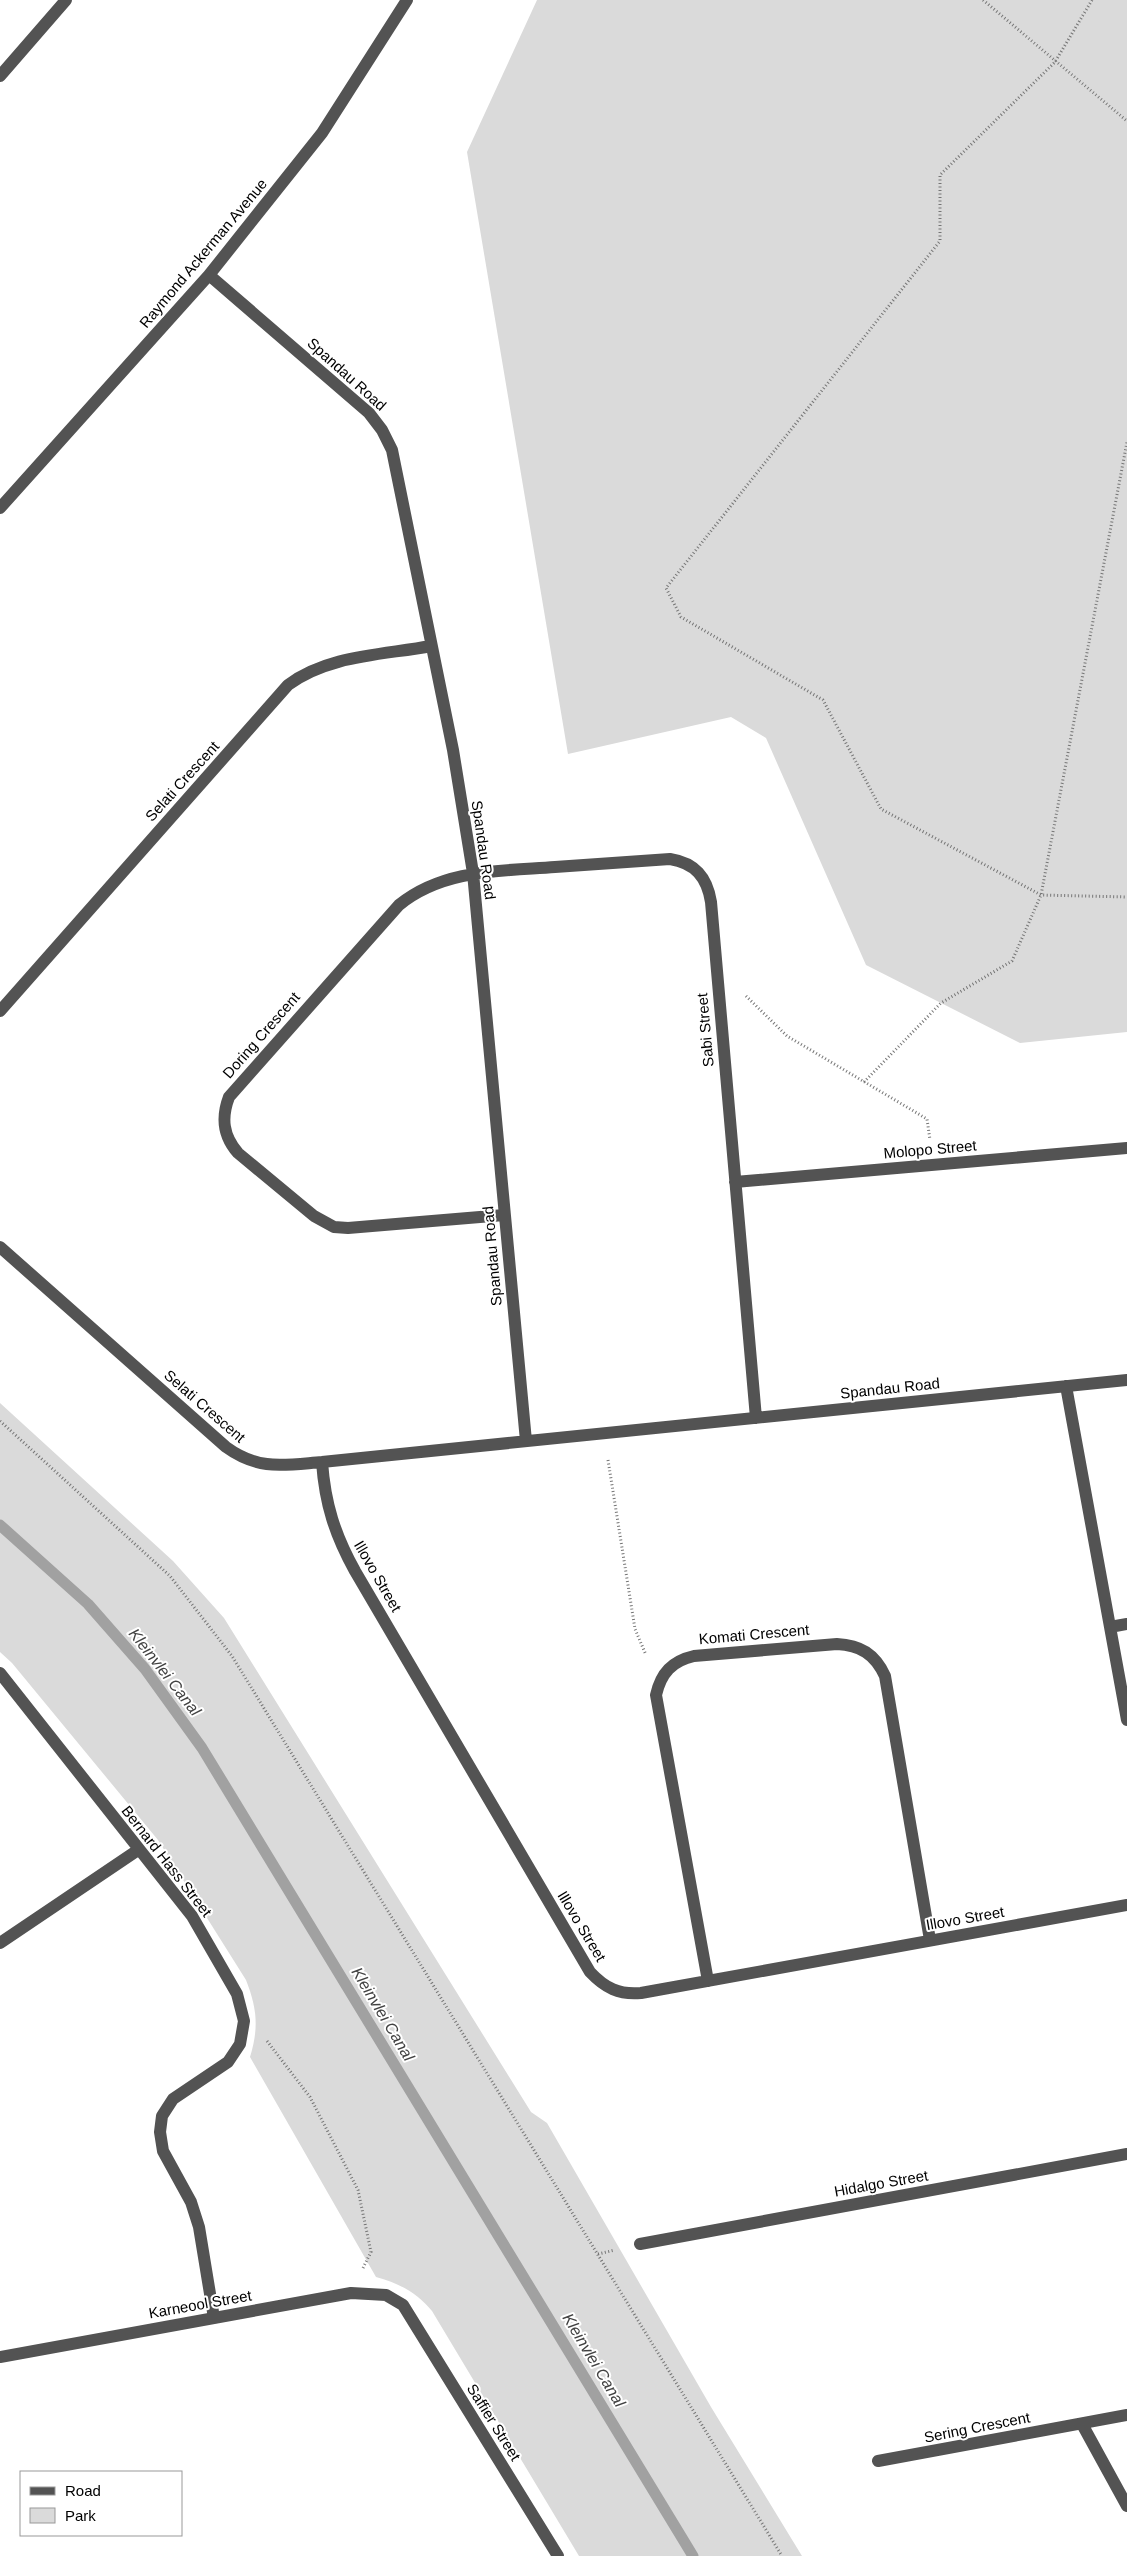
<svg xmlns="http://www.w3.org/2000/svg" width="1127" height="2556" viewBox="0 0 1127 2556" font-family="Arial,sans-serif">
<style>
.green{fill:#dadada}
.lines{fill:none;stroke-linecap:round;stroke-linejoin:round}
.stream{stroke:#a1a1a1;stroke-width:11}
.path{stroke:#757575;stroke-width:3;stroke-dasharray:1 2.5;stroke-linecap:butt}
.minor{stroke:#535353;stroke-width:12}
.labels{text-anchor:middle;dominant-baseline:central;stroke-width:4;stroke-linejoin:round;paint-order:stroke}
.street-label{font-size:15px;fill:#000;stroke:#fff}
.water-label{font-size:16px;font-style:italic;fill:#424242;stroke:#fff}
</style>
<rect width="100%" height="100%" fill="#fff"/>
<path class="green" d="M537,0H1127V1032L1020,1043L866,965L766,738L731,717L568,754L467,152Z
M0,1403L173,1561L224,1618L531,2112L547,2123L711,2407L802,2556H579L432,2311C417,2293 399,2283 376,2277L250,2057C259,2028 257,2008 246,1980L158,1840L12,1663L0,1652Z"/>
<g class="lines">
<path class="stream" d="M0,1525L88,1604L145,1669L202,1748L693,2556"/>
<path class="path" d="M983,0L1127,121
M1092,0L1055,62L940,175V241L666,588L681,617L823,700L881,809L1041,895L1127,897
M746,996L787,1036L927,1119L930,1140
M864,1082L941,1003L1012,961L1041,895L1127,442
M0,1421L170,1576L232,1656L782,2556
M608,1460L635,1629L646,1655
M267,2041L310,2097L358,2190L371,2252L363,2268
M598,2254L615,2250"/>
<path class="minor" d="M0,76L66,0
M209,275L369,413L382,430L392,450L453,750L473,873L526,1441
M0,508L209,275L322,133L407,0
M0,1011L288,685C328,655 383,655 431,646
M735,1182L1127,1148
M504,1215L348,1228L334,1227L314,1216L238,1153C223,1136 221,1118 229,1097L399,905C443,869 501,871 555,867C593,864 632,862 670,859C695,863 707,877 711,902L756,1418
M0,1247L226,1447C259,1471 284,1465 322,1462L1127,1380
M1066,1386L1127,1720
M322,1462C325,1504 335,1535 355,1571L590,1972C605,1988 619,1995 641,1993L1127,1905
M1110,1627L1127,1624
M0,1673L192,1916L237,1994L244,2021L240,2044L228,2062L173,2099L162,2116L160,2132L163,2151L191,2202L199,2227L214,2318
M0,1943L138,1850
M708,1981L656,1695C661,1673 672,1661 694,1656L837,1644C860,1645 875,1654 885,1676L930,1940
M640,2244L1127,2154
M0,2357L351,2293L386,2295L403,2305L558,2556
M1082,2424L1127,2506
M878,2461L1127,2415"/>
</g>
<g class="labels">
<g class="street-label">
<text transform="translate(203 253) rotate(-50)">Raymond Ackerman Avenue</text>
<text transform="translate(347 374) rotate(42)">Spandau Road</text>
<text transform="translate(182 781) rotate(-48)">Selati Crescent</text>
<text transform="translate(484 850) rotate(82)">Spandau Road</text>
<text transform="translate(705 1030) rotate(-95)">Sabi Street</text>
<text transform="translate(261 1035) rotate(-49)">Doring Crescent</text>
<text transform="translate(930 1149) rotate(-5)">Molopo Street</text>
<text transform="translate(492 1256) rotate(-95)">Spandau Road</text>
<text transform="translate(890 1388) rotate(-6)">Spandau Road</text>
<text transform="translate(205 1406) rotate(41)">Selati Crescent</text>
<text transform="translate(378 1576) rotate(60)">Illovo Street</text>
<text transform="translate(754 1634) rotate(-5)">Komati Crescent</text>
<text transform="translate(167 1861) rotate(52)">Bernard Hass Street</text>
<text transform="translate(965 1918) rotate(-10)">Illovo Street</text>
<text transform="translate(582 1926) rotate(59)">Illovo Street</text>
<text transform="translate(881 2183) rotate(-10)">Hidalgo Street</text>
<text transform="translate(200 2304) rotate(-10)">Karneool Street</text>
<text transform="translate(494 2422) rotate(58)">Saffier Street</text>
<text transform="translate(977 2427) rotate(-11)">Sering Crescent</text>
</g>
<g class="water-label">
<text transform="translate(165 1672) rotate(52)">Kleinvlei Canal</text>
<text transform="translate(383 2014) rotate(59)">Kleinvlei Canal</text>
<text transform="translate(594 2360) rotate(59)">Kleinvlei Canal</text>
</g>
</g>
<rect x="20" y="2471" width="162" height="65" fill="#ffffff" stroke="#999999"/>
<rect x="30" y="2487" width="25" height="8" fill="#535353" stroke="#999999"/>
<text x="65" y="2496" font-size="15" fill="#000000">Road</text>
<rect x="30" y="2508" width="25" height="15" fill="#dadada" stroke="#999999"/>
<text x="65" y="2521" font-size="15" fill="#000000">Park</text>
</svg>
